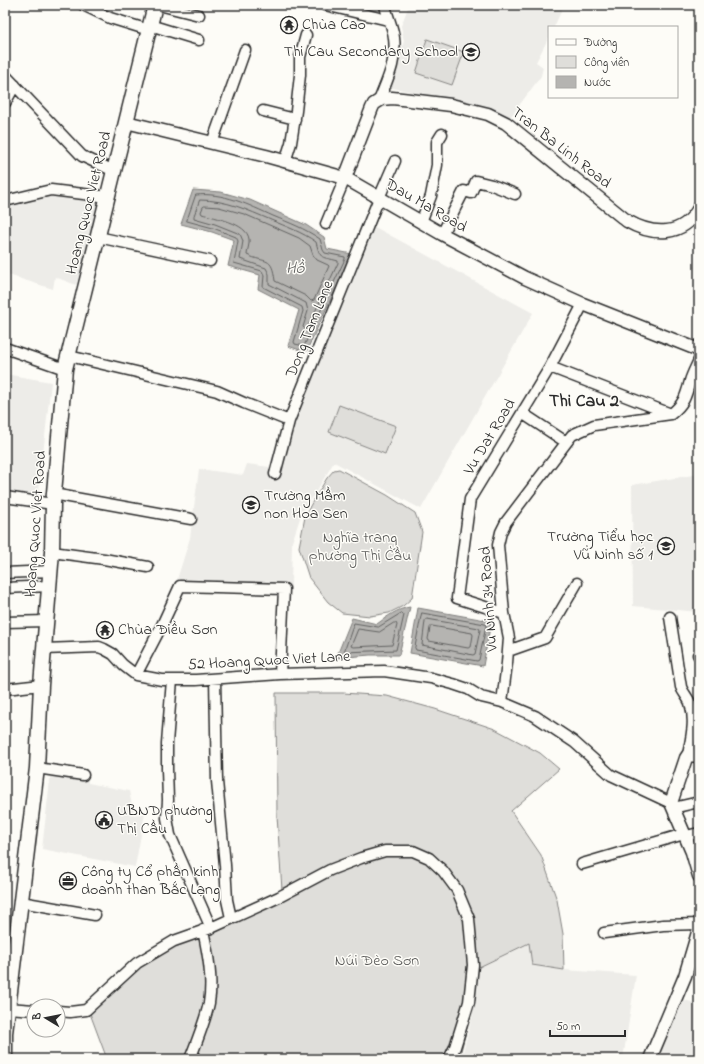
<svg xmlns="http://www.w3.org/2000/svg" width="704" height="1064" viewBox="0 0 704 1064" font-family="'Indie Flower',sans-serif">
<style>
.built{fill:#edece8}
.green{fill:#dfdeda;stroke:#858482}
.water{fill:#b5b4b1;stroke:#7e7d7b}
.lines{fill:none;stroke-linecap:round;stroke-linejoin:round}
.shore{stroke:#626261;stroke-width:1}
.minor-casing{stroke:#2b2b2b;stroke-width:13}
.tertiary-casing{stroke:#2b2b2b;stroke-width:15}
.secondary-casing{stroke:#2b2b2b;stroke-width:17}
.minor{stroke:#fdfcf7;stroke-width:10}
.tertiary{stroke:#fdfcf7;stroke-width:12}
.secondary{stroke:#fdfcf7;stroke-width:14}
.labels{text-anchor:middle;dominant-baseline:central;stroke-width:3;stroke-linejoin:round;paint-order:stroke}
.poi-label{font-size:16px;fill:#2b2b2b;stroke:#fdfcf7;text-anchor:start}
.street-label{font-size:16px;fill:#2b2b2b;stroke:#fdfcf7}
.park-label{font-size:16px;fill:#585857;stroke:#fdfcf7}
.water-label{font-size:17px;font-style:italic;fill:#5b5b5a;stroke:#fdfcf7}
.quarter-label{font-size:18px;font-weight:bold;fill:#2b2b2b;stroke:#fdfcf7}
</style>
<rect width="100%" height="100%" fill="#fdfcf7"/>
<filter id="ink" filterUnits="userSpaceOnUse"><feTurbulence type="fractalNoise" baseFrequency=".025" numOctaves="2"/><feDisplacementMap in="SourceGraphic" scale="8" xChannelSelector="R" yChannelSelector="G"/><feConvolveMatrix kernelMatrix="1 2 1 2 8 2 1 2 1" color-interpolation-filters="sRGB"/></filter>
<g filter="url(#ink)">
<path class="built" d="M409,5H564L554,27H549V37L536,62L543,67L541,76L509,119L488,109L389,87L404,41L401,26Z
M47,191L104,197L76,285L55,277L53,289L5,274V201Z
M373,226L533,313L421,509L334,462L300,518L292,542L291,587L175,586L190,538L199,469L243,475L247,464L270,467L285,429H293Z
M5,374L51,382L38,499L5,496Z
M699,474V612L633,606L632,485Z
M51,771L88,777V783L129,791L134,815L145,813L135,867L42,849Z
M529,943L532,965L564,970L636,975L623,1059H461L472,1017L477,968Z
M680,999L699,1004V1059H657Z"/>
<path class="green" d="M427,39L464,52L452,85L416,73Z
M339,405L396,426L385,454L329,432Z
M339,469L387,495L415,513L422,532L412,598L403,606L389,613L370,616L342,613L328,602L309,578L299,547L305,517L310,506L327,478L334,470Z
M276,693H343L387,696L435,709L495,729L540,753L559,769L511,811L541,855L557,900L563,934L564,970L532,965L529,943L477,968V944L474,918L464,896L435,860L387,849L282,890L277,816Z
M414,854L435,862L461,894L475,967L470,1016L459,1059H107L88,1008L132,969L164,949L342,868L376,855Z"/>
<path class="water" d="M193,190L221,192L250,200L306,225L324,237L327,249L352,254L306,352L288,346L299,310L258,289L260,275L228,266L234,240L212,232L181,224Z
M410,607L399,655H370L336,658L352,618L377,624C388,616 397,609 410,607Z
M418,608L491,621L483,666L410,653Z"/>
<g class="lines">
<path class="shore" d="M196,195C223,192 249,205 273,216C290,223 304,228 320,239L323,250L325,253L345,257V259L304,346L295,344L294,342L303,311L302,307L263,287L264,275L262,271L234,263L238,241L236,237L213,228L187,221Z
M200,200C227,200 247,210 271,220C287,227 302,232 316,242C321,261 321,256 338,261V263L307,329H305L303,327L308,311L306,303L269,284V274L266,268L240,259L243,241L240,234L215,224L194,218V216Z
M205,206L219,207L244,214L299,238L310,246L313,255L317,260L328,265L329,266L314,300L311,301L306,296L275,281C272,255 266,264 247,255C247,250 250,244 249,239C247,223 215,218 202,214L201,212L203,207Z
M402,613L404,615L396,650L344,652L354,623L378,627Z
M422,613L485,624L486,626L479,660L477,661L416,650L415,648Z
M427,619L479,628L480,630L475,654L473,655L422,645L425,621Z
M394,623H396L397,625L392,645L353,647L351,646L358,629L379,632Z
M432,626L472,633L473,635L471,647L468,648L429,641L428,639L430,628Z"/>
<g class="minor-casing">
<path id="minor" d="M83,5L110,18L149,30
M159,5L199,15
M325,5L388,20
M150,25L199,40
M5,75L82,156L114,171
M379,101C387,80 397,61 394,38C393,27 387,16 385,5
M5,103L15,85
M263,111L295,119
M212,143L245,50
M285,162L291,143L296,111L300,75V57L306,35
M5,201L51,190L108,197
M421,222L431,196L437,165V142L442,134
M326,224L345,178
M442,234L464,191L471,193L476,181L492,185L515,194
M98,237L210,261
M5,348L65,369
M69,356L217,391L244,403L289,421
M550,367L671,414
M522,413L566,442
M275,474L289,421L379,198L395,161
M53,494L191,519
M5,497L53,504
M52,552L104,559L148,567
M5,573L51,571
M5,588L50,586
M504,613L457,598L470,499L550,367L583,304
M670,617L681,687C683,693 688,697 690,703C696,721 691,738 688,755
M5,622L47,621
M44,649L99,647L104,649L113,654L123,665L136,675L162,680H196L280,674L384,671L431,678L453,684L468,689L481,697L502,702
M508,651L545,638L577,583
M698,655H699
M136,675L162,625L180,586L284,589L280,674
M215,679L217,781L225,865L227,900L231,918
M172,680L167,743V769L168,800L167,818L170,835L211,928
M5,689L41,685
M37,768L83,775
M671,803L611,775L574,742L535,716L502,702L507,663L509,638L504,613L498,545L501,532L506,522L572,435L594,425L671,414C684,404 686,396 690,381C692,374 696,367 699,360
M673,808L699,802
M686,836L699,833
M582,864L684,834
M21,902L95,915
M604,933L663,925L699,924
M8,1008L34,1010
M58,1011L70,1012L86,1010L137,963L174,941L211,928L279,897L330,870L361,858L385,851H413L429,858L443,871L457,890L469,919L473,965L469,1002L455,1047L449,1059
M190,1059C197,1041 205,1022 209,1003C213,979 208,954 203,930"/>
</g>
<g class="tertiary-casing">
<path id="tertiary" d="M126,122L266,156L345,178L442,234L525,278L583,304L699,350
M345,178L372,108L374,104L382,99L392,98L402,99L451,105L488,114L506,123L627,221C653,236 683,237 699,208
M699,756L688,755L686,758L671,803L692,852L699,876
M650,1059L685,976L699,929"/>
</g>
<g class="secondary-casing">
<path id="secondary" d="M5,1055V1033L8,1008L37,768L41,685L52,552L53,504L65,369L155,5"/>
</g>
<use href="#minor" class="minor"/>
<use href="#tertiary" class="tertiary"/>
<use href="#secondary" class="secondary"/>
</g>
</g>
<defs>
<g id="temple-ring" transform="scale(0.9)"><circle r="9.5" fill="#fdfcf7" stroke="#2b2b2b" stroke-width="1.5"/><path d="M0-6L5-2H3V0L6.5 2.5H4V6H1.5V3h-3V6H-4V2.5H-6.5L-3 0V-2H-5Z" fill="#2b2b2b"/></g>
<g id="school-ring" transform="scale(0.9)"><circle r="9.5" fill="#fdfcf7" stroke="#2b2b2b" stroke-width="1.5"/><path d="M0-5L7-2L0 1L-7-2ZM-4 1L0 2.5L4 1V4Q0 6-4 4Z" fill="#2b2b2b"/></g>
<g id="civic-ring" transform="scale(0.9)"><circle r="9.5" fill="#fdfcf7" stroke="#2b2b2b" stroke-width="1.5"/><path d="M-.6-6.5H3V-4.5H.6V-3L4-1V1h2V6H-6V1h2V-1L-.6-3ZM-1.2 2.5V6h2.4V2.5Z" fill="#2b2b2b"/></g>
<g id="office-ring" transform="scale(0.9)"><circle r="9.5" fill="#fdfcf7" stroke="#2b2b2b" stroke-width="1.5"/><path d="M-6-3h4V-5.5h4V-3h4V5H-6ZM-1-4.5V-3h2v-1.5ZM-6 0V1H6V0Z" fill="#2b2b2b"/></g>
</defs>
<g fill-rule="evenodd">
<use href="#temple-ring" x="289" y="25"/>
<use href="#school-ring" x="471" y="52"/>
<use href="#school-ring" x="251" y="505"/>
<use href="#school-ring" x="666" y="546"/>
<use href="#temple-ring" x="105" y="630"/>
<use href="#civic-ring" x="104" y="820"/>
<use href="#office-ring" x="68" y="881"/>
</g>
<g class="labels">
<g class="poi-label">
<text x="302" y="25">Chùa Cao</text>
<text x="458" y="52" text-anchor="end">Thi Cau Secondary School</text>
<text x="264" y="496">Trường Mầm<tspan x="264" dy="18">non Hoa Sen</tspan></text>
<text x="653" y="537" text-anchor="end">Trường Tiểu học<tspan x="653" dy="18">Vũ Ninh số 1</tspan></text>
<text x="118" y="630">Chùa Điều Sơn</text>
<text x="117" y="811">UBND phường<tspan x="117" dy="18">Thị Cầu</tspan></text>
<text x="81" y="872">Công ty Cổ phần kinh<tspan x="81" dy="18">doanh than Bắc Lạng</tspan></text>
</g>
<g class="street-label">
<text transform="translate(561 148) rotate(38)">Tran Ba Linh Road</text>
<text transform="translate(89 203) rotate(-76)">Hoang Quoc Viet Road</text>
<text transform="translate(426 206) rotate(30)">Dau Ma Road</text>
<text transform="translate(310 329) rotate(-68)">Dong Tam Lane</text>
<text transform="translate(490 437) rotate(-59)">Vu Dat Road</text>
<text transform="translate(36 524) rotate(-86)">Hoang Quoc Viet Road</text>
<text transform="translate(489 599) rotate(-94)">Vu Ninh 34 Road</text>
<text transform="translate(269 661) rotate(-3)">52 Hoang Quoc Viet Lane</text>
</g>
<g class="park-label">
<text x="360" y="538">Nghĩa trang<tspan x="360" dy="18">phường Thị Cầu</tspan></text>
<text x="377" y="961">Núi Đèo Sơn</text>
</g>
<g class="water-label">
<text x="295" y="268">Hồ</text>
</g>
<g class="quarter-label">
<text x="584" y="402">Thi Cau 2</text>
</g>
</g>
<rect width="704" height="1064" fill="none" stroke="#fdfcf7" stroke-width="20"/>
<rect x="10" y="10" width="684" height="1044" fill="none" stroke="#2b2b2b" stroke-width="1.5" filter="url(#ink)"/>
<rect x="548" y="26" width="130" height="72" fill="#fdfcf7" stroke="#a9a8a5"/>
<rect x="556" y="39" width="20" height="6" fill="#fdfcf7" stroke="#a9a8a5"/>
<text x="584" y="46" font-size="12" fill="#2b2b2b">Đường</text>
<rect x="556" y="56" width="20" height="12" fill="#dfdeda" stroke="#a9a8a5"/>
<text x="584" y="66" font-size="12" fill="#2b2b2b">Công viên</text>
<rect x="556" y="76" width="20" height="12" fill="#b5b4b1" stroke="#a9a8a5"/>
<text x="584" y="86" font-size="12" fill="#2b2b2b">Nước</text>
<g transform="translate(46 1018) rotate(280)"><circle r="19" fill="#fdfcf7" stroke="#a9a8a5"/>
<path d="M0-3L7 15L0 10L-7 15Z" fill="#2b2b2b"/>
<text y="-6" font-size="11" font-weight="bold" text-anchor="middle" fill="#2b2b2b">B</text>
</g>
<path d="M550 1030v6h75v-6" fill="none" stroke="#2b2b2b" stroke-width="2"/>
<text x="556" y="1030" font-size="12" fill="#2b2b2b" stroke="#fdfcf7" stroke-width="3" paint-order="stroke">50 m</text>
</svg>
